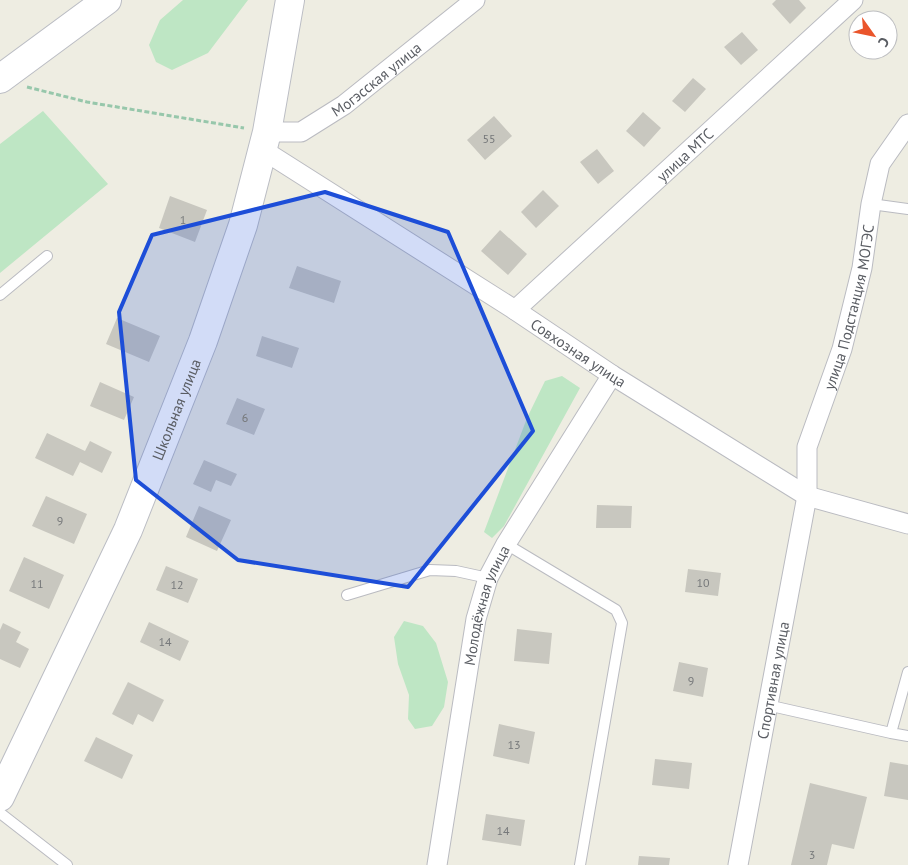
<svg xmlns="http://www.w3.org/2000/svg" width="908" height="865" viewBox="0 0 908 865" font-family="'PT Sans',sans-serif">
<style>
.green{fill:#bee6c4}
.building{fill:#c8c7bf}
.lines{fill:none;stroke-linecap:round;stroke-linejoin:round}
.lane-casing{stroke:#babbc1;stroke-width:12}
.street-casing{stroke:#babbc1;stroke-width:21}
.secondary-casing{stroke:#bbbdc4;stroke-width:30}
.path{stroke:#97c7ab;stroke-width:3;stroke-dasharray:5 2.5;stroke-linecap:butt}
.lane{stroke:#fff;stroke-width:10}
.street{stroke:#fff;stroke-width:19}
.secondary{stroke:#fff;stroke-width:28}
.marked{fill:#1d4ed8;fill-opacity:0.2;stroke:#1d4ed8;stroke-width:4;stroke-linejoin:round}
.labels{text-anchor:middle;dominant-baseline:central;stroke-width:5;stroke-linejoin:round;paint-order:stroke}
.number-label{font-size:12px;fill:#76787a}
.street-label{font-size:15px;fill:#5a5d63;stroke:#fff}
</style>
<rect width="100%" height="100%" fill="#eeede2"/>
<path class="green" d="M183,0H248L208,53L172,70L156,62L149,45L160,20Z
M43,111L108,184L0,273V144Z
M562,376L580,388L504,526L492,538L484,532L527,418L545,381Z
M404,621L423,626L436,643L448,682L444,707L432,726L415,729L408,719L409,695L398,664L394,637Z"/>
<path class="building" d="M776,0H799L806,8L790,24L772,4Z
M742,32L758,50L741,65L724,47Z
M693,78L706,89L685,112L672,101Z
M643,112L661,128L644,147L626,131Z
M494,116L512,136L485,160L467,140Z
M597,149L614,171L598,184L580,162Z
M543,190L559,206L536,228L521,212Z
M170,196L207,210L195,242L159,228Z
M500,230L527,254L508,275L481,251Z
M297,266L341,281L334,303L289,288Z
M117,318L160,336L149,362L106,344Z
M262,336L299,348L292,368L256,356Z
M100,382L134,397L124,420L90,406Z
M237,398L265,409L254,435L226,424Z
M47,433L85,451L90,441L112,452L102,473L80,462L73,476L35,458Z
M204,460L237,474L231,486L216,480L211,492L193,484Z
M46,496L87,514L74,544L32,526Z
M597,505L632,506L631,528H596Z
M199,506L231,520L217,551L186,537Z
M24,557L64,575L49,609L9,591Z
M166,566L198,579L188,603L156,590Z
M688,569L721,573L718,596L685,592Z
M149,622L189,641L180,661L140,642Z
M3,623L21,632L16,642L29,649L20,668L0,659V630Z
M517,629L552,633L549,664L514,661Z
M679,662L708,668L703,697L673,691Z
M128,682L164,700L153,722L138,714L133,725L112,714Z
M499,724L535,732L529,764L493,756Z
M96,737L133,755L122,779L84,761Z
M655,759L692,763L689,789L652,785Z
M890,762L908,765V800L884,796Z
M810,783L867,797L854,849L832,844L827,865H791Z
M486,814L525,820L521,846L482,840Z
M639,856L670,858L669,865H638Z"/>
<g class="lines">
<g class="lane-casing">
<path id="lane" d="M871,204L908,209
M0,295L47,256
M506,544L616,610L622,623L580,865
M347,595L430,570L456,571L488,578
M767,705L891,733L908,672
M891,733L908,736
M0,813L67,865"/>
</g>
<g class="street-casing">
<g id="street">
<path id="s1" d="M267,132H301L344,105L475,0"/>
<path id="s2" d="M263,150L515,310L612,375L807,496L908,524"/>
<path id="s3" d="M515,310L853,0"/>
<path id="s4" d="M437,865L476,619L488,578L506,544L612,375"/>
<path id="s5" d="M738,865L807,496V447L842,349L862,268L871,204L880,164L908,124"/>
</g>
</g>
<g class="secondary-casing">
<g id="secondary">
<path d="M0,79L107,0"/>
<path id="s6" d="M0,797L128,530L203,341L243,225L267,132L290,0"/>
</g>
</g>
<path class="path" d="M27,87L87,102L244,128"/>
<use href="#lane" class="lane"/>
<use href="#street" class="street"/>
<use href="#secondary" class="secondary"/>
</g>
<path class="marked" d="M325,192L448,232L533,431L408,587L238,560L136,480L119,312L152,235Z"/>
<g class="labels">
<g class="number-label">
<text x="489" y="138">55</text>
<text x="183" y="219">1</text>
<text x="245" y="417">6</text>
<text x="60" y="520">9</text>
<text x="703" y="582">10</text>
<text x="37" y="583">11</text>
<text x="177" y="584">12</text>
<text x="165" y="641">14</text>
<text x="691" y="680">9</text>
<text x="514" y="744">13</text>
<text x="503" y="830">14</text>
<text x="812" y="854">3</text>
</g>
<g class="street-label">
<text stroke="none"><textPath href="#s1" startOffset="126">Могэсская улица</textPath></text>
<text stroke="none"><textPath href="#s3" startOffset="230">улица МТС</textPath></text>
<text stroke="none"><textPath href="#s5" startOffset="571">улица Подстанция МОГЭС</textPath></text>
<text stroke="none"><textPath href="#s2" startOffset="375">Совхозная улица</textPath></text>
<text stroke="none"><textPath href="#s6" startOffset="426">Школьная улица</textPath></text>
<text stroke="none"><textPath href="#s4" startOffset="265">Молодёжная улица</textPath></text>
<text stroke="none"><textPath href="#s5" startOffset="188">Спортивная улица</textPath></text>
</g>
</g>
<g transform="translate(873 35) rotate(123)"><circle r="24" fill="#ffffff" stroke="#bdbec1"/>
<path d="M0-4L9 19L0 12L-9 19Z" fill="#ea552b"/>
<text y="-8" font-size="14" font-weight="bold" text-anchor="middle" fill="#5a5d63">С</text>
</g>
</svg>
